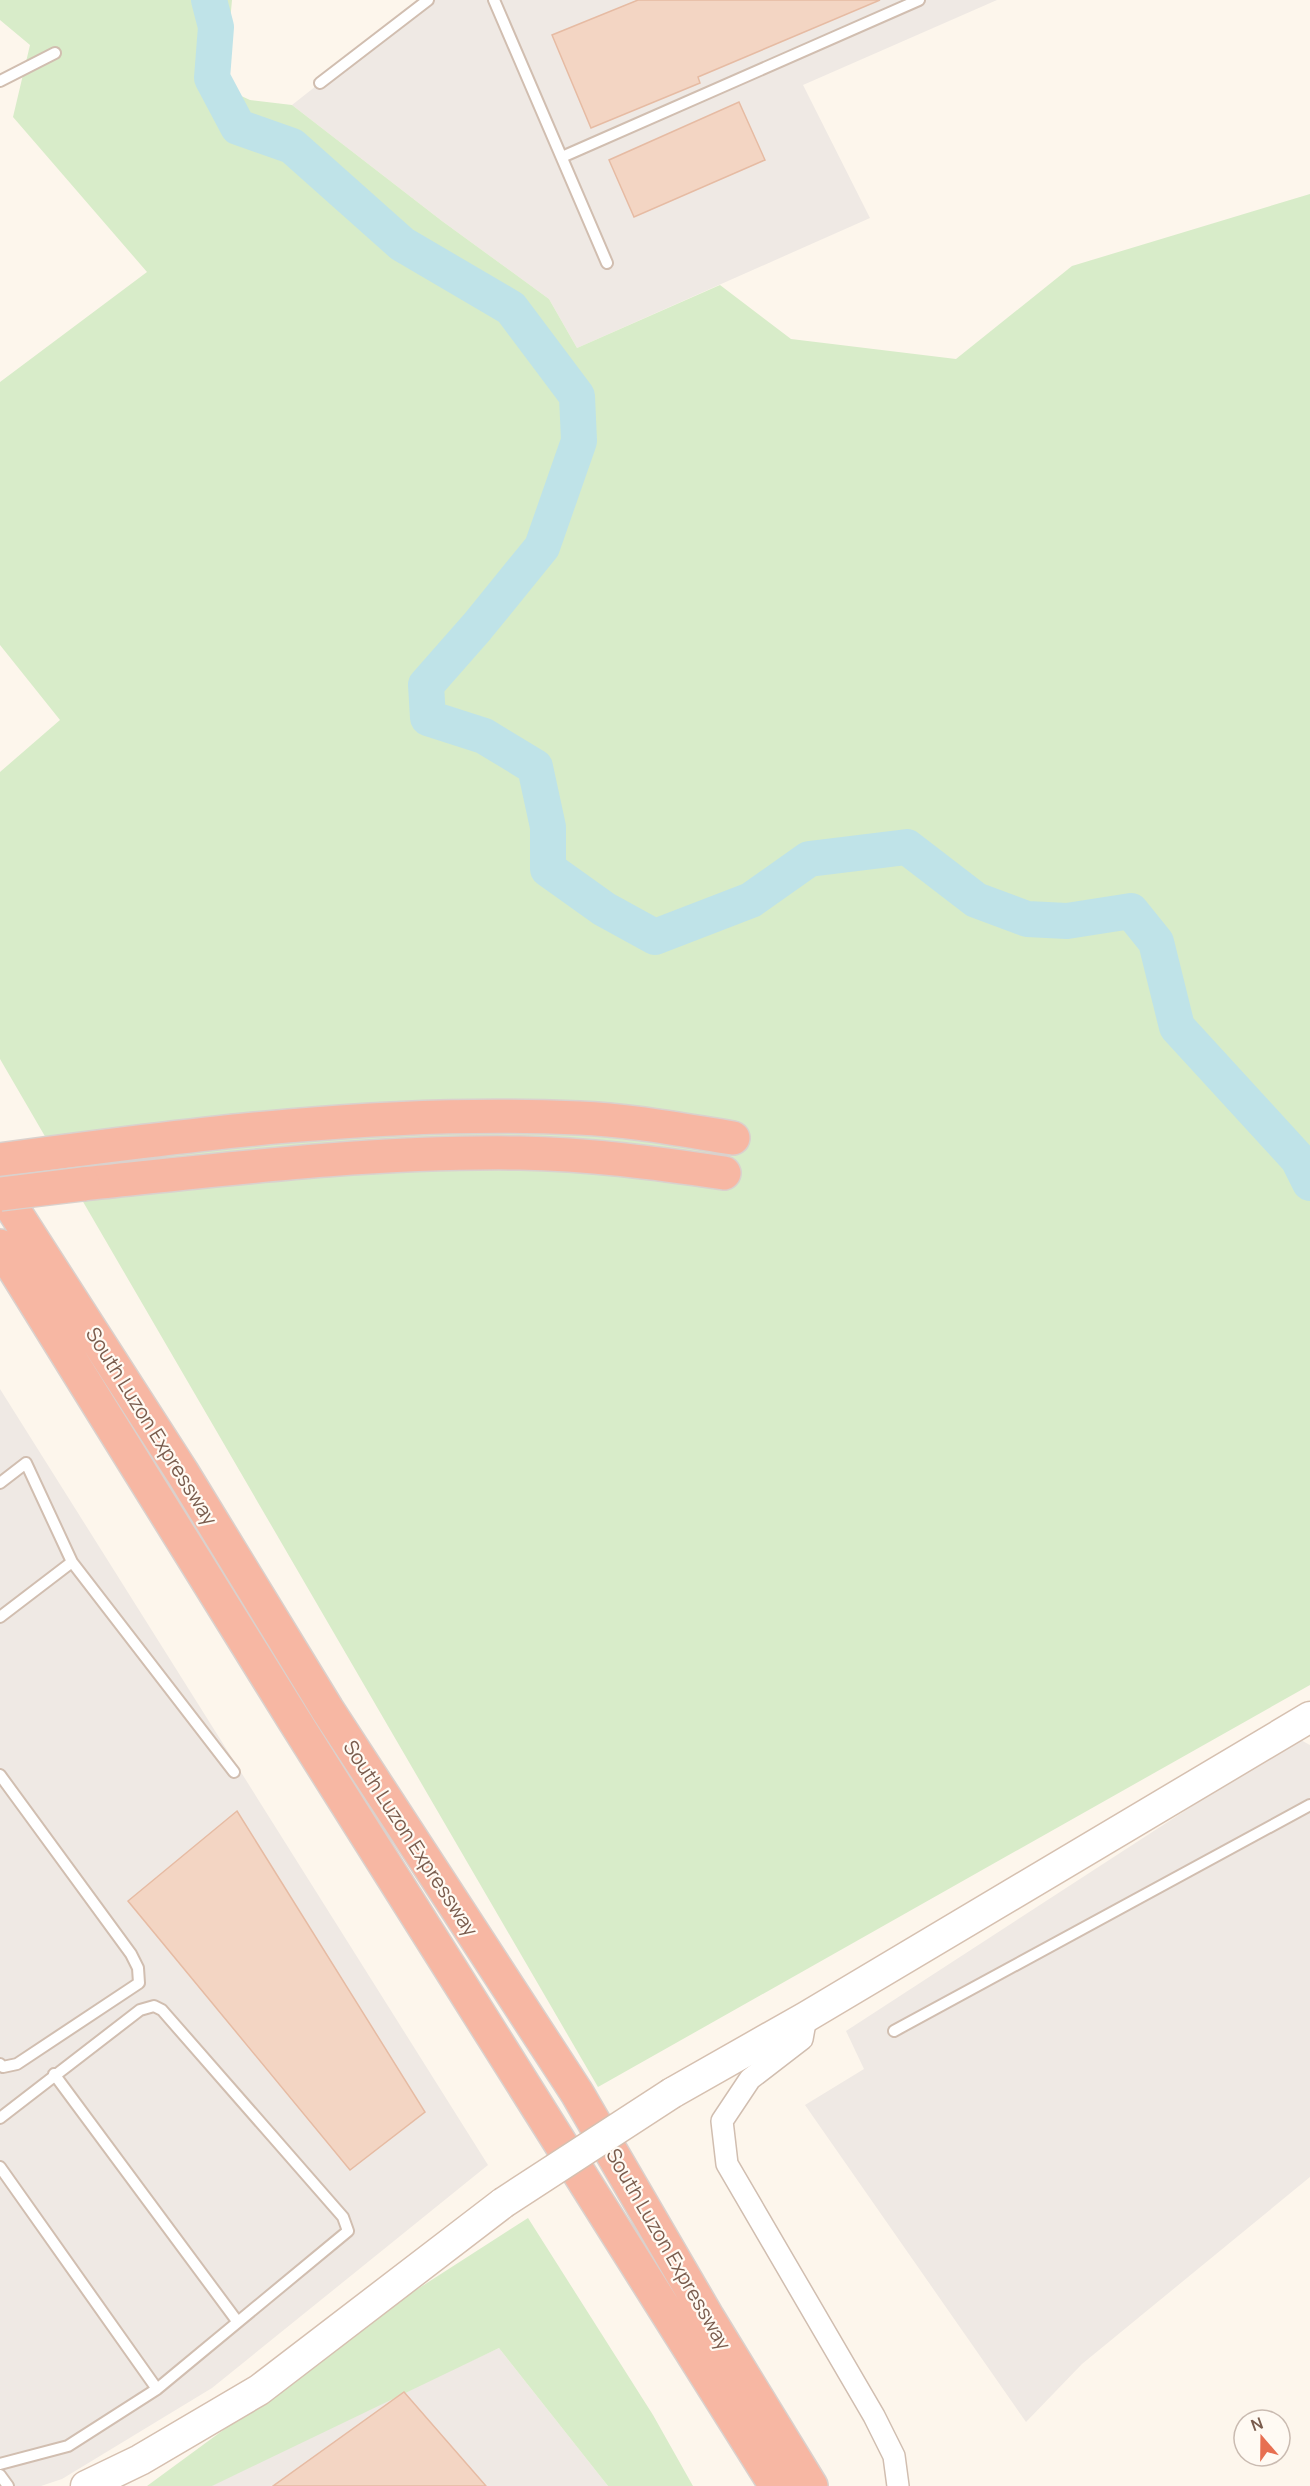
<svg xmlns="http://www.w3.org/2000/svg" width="1310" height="2486" viewBox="0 0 1310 2486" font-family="Manrope,sans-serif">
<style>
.industrial{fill:#efe9e4}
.green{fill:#d8ecc9}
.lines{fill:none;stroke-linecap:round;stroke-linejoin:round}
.river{stroke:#bfe3e8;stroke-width:36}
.building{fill:#f3d5c3;stroke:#e6bba3;stroke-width:1.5}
.lane-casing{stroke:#d1beb0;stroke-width:14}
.street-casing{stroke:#d1beb0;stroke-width:24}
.secondary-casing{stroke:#d6c0b0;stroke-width:33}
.highway-casing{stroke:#dad1cd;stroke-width:36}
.lane{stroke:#fff;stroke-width:10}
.street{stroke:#fff;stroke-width:21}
.secondary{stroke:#fff;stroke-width:30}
.highway{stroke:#f7b7a3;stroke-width:33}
.secondary-bridge-casing{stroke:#d6c0b0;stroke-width:33;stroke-linecap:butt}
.highway-bridge-casing{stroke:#dad1cd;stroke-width:36;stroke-linecap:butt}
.secondary-bridge{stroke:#fff;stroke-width:30}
.highway-bridge{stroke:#f7b7a3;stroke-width:33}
.labels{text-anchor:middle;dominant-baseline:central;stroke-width:4.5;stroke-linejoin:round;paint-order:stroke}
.street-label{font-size:20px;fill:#7a5c4d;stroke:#fffaf3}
</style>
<rect width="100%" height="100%" fill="#fdf6ec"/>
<path class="industrial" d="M425,0H997L803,85L870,218L577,348L549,299L442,221L292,105Z
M0,1389L488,2165L212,2388L62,2479L41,2486H0Z
M1297,1738L1310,1745V2177L1082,2364L1026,2422L805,2105L864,2069L846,2031Z
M499,2348L608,2486H211L404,2392Z"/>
<path class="green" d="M0,0H232L224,88L250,100L292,105L442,221L549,299L577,348L720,285L791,339L956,359L1072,266L1310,194V1685L598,2087L0,1059V772L60,720L0,645V382L147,272L13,117L30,45L0,20Z
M528,2218L653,2415L693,2486H608L499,2348L212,2486H147L402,2299Z"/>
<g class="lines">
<path class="river" d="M209,0L216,27L212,78L238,127L292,146L402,244L511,308L577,396L579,441L542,547L477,627L426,685L428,718L484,736L535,767L548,827V869L604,909L655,937L751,900L809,859L907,847L976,900L1027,919L1067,921L1131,911L1156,942L1177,1027L1298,1159L1310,1183"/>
</g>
<path class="building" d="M638,0H880L698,77L700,83L591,128L552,35Z
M739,102L765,160L634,217L609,160Z
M237,1811L425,2112L350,2170L128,1901Z
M404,2392L486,2486H273Z"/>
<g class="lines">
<g class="lane-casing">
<path id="lane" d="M494,0L607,263
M0,81L55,53
M320,83L428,0
M562,157L919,0
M0,1483L26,1463L72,1562L234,1772
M0,1617L72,1562
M0,1775L131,1954L138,1968L139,1983L17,2064L3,2067L0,2064
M894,2031L1310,1805
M54,2074L237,2321
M0,2118L140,2010L154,2006L162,2010L343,2217L348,2231L157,2389
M0,2167L157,2389L68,2446L0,2464
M0,2475L8,2486"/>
</g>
<g class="street-casing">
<path id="street" d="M806,2017L802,2039L750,2079L722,2121L727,2164L874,2416L894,2456L898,2486"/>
</g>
<g class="secondary-casing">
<path id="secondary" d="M672,2093L806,2017L1310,1717
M86,2486L140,2460L259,2390L503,2203"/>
</g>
<g class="highway-casing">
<path id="highway" d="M0,1160C192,1134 386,1109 579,1118C631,1120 682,1130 733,1138
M83,1184C228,1169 374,1151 520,1153C588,1154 656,1163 724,1173
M0,1189L182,1472L327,1709L577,2093L708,2318L811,2486
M0,1246L294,1720L776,2486"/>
</g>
<use href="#lane" class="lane"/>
<use href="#street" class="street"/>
<use href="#secondary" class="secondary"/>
<use href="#highway" class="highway"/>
<g class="secondary-bridge-casing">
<path id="secondary-bridge" d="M503,2203L672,2093"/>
</g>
<g class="highway-bridge-casing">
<path id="highway-bridge" d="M0,1194L83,1184"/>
</g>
<use href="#secondary-bridge" class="secondary-bridge"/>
<use href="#highway-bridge" class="highway-bridge"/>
</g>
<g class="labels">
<g class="street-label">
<text transform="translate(152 1426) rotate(58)">South Luzon Expressway</text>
<text transform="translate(411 1838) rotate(57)">South Luzon Expressway</text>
<text transform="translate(669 2249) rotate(60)">South Luzon Expressway</text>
</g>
</g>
<g transform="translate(1262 2438) rotate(340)"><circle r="28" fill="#fffaf3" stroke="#cabbb1" stroke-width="1.5"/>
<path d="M0-4.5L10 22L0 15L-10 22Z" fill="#e76f51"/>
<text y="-9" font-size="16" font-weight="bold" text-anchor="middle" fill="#7a5c4d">N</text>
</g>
</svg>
